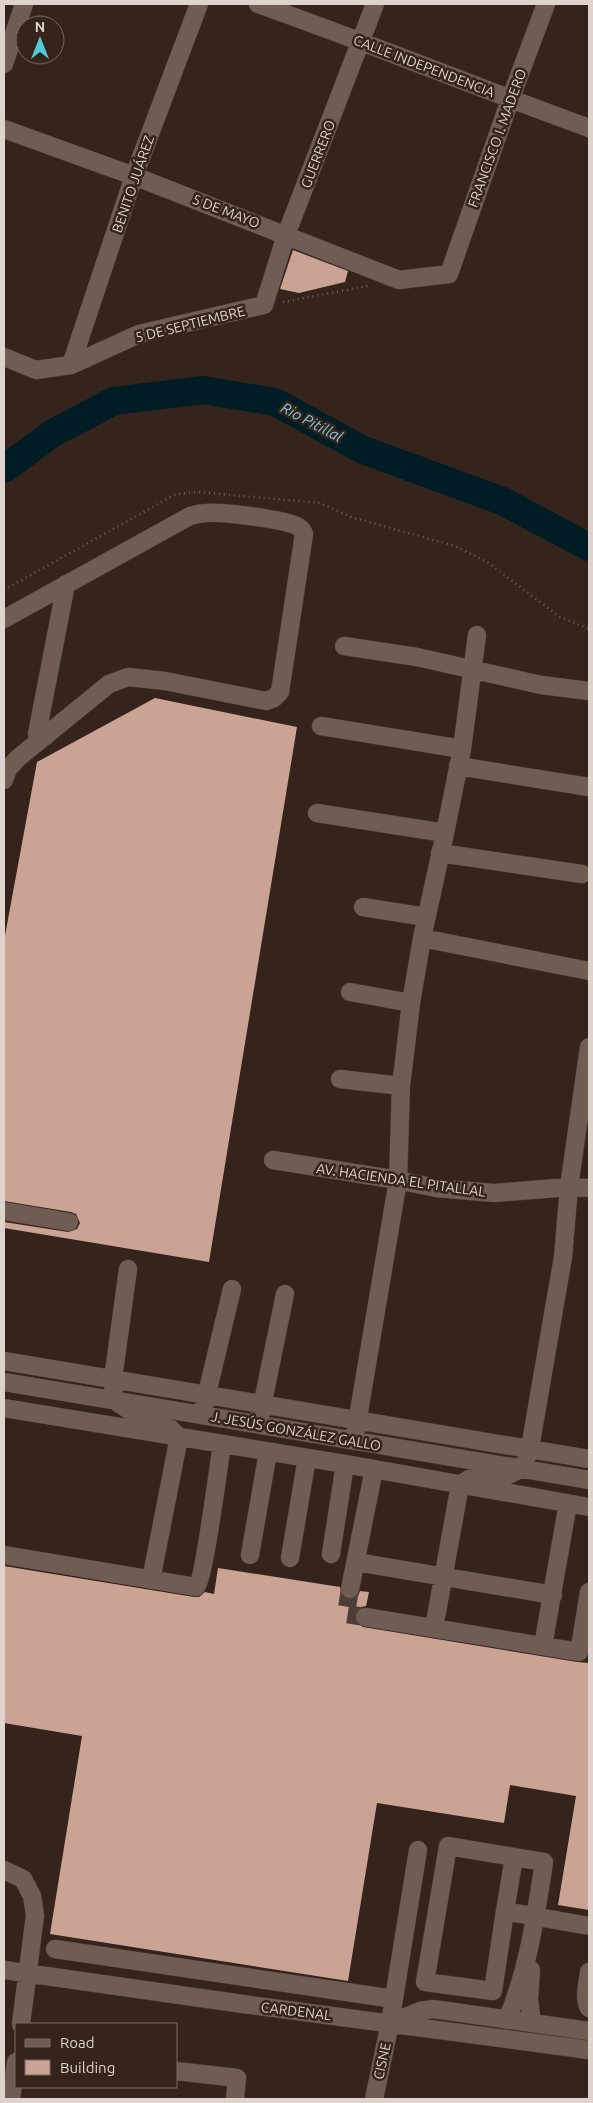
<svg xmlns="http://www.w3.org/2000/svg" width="593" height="2103" viewBox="0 0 593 2103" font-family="Ubuntu,sans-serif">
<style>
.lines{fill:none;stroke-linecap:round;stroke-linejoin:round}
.river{stroke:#001c25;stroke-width:28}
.building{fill:#cba394}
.minor-tunnel{stroke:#4e3e36;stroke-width:18;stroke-dasharray:18 9;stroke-linecap:butt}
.minor-casing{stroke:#4e4039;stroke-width:19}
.path{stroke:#6d5f57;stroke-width:2.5;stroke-dasharray:1 4;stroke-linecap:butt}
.minor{stroke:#6f5c52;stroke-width:18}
.labels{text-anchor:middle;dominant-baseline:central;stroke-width:5;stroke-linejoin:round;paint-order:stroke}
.street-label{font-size:14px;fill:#ded3cd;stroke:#34241b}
.water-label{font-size:15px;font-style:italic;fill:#7ecbe2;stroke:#34241b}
</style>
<rect width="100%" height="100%" fill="#34241b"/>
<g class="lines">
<path class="river" d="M4,469L53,433L114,401L203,390L275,402L363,450L502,501L589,547"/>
</g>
<path class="building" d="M293,250L348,271L345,282L299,293L280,289Z
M155,698L297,727L209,1262L4,1228V1222L68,1232L77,1229L80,1223L76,1214L71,1212L4,1201V941L37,762Z
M4,1566L194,1597H199L205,1592L214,1594L218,1568L340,1587L343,1597L348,1599L358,1596L360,1591L369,1592L366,1606L361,1607L355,1615V1621L363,1627L577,1662L589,1663V1910L558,1905L576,1796L510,1785L504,1823L377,1803L348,1981L50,1934L82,1736L4,1723Z"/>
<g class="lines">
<path class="minor-tunnel" d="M350,1589L346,1614L365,1617"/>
<g class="minor-casing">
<path id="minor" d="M258,4C369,43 478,88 589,128
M4,64L24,4
M4,129L134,176L399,280L449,274L510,100L546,4
M4,357L36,370L71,365L139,334L264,305L286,235L375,4
M71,365L134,176L199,4
M4,619L190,516C195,515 200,513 206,513C221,512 290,519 300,528C302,529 303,532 304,534L280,692L274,698L266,701L165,681L128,677L109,684L18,758L8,769L4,780
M344,646L417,657L541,685L589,691
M321,726L462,749
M46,736L37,734L66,584
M458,766L589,787
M317,813L445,833
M440,853L582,874
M363,907L426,917
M422,938L589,971
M350,992L411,1003
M340,1079L401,1086
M273,1160L398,1180L436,1188L494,1193L569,1187L589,1188
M4,1211L69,1222
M128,1269L113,1379L114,1400L139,1417L171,1429L179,1437L151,1580
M4,1361L589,1459
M4,1382L589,1480
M204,1406L232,1289
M4,1408L345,1464L589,1507
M260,1416L285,1294
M354,1441L398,1180L401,1086L411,1003L422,938L445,833L462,749L477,635
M331,1554L345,1464
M4,1555L196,1587C204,1580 219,1463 222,1444
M250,1555L268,1452
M290,1558L307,1458
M356,1562L553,1595
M350,1589L374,1469
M365,1617L579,1652L582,1635L589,1636
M434,1628L460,1485L469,1479L504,1477L523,1468L530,1448L563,1257L569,1187L589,1047
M582,1635L589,1592
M543,1646L568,1503
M4,1870L23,1879L32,1896L35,1915L21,2024
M505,1911L514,1857
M55,1949L394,1999
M4,1970L243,2004L589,2050
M531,1970L529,1999L532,2023
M589,1972C588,1983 583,1997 589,2008
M507,2020C528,1970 536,1915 544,1862L448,1846L425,1982L493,1991L505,1911L589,1926
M390,2023L420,2011L433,2009L589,2031
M176,2071L237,2078L235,2099
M11,2099L16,2062
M374,2099L390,2023L418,1850"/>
</g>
<path class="path" d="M283,302L368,286
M4,590L176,494L198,492L320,503L351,517L455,546L487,562L560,617L589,629"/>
<use href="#minor" class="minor"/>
</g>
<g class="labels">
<g class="street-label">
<text transform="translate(424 66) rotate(21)">CALLE INDEPENDENCIA</text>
<text transform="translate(497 138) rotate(-70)">FRANCISCO I. MADERO</text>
<text transform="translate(318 154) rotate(-69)">GUERRERO</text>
<text transform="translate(133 184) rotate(-71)">BENITO JUÁREZ</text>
<text transform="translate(226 211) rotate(21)">5 DE MAYO</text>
<text transform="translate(190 324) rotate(-14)">5 DE SEPTIEMBRE</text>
<text transform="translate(401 1180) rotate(8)">AV. HACIENDA EL PITALLAL</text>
<text transform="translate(296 1431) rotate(10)">J. JESÚS GONZÁLEZ GALLO</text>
<text transform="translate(296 2011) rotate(7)">CARDENAL</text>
<text transform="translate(382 2061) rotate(-78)">CISNE</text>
</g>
<g class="water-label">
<text transform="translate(312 422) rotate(28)">Rio Pitillal</text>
</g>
</g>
<rect width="593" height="2103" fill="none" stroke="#ded3cd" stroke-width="10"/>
<rect x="15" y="2023" width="162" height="65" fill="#34241b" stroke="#786a62"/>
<rect x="25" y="2039" width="25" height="8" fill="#6f5c52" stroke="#786a62"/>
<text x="60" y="2048" font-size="15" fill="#ded3cd">Road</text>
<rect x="25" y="2060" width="25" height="15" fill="#cba394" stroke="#786a62"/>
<text x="60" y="2073" font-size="15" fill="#ded3cd">Building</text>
<g transform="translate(40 40)"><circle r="24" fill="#34241b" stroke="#786a62"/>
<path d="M0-4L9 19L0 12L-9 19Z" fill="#54cade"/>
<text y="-8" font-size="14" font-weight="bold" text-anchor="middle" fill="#ded3cd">N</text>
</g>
</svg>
